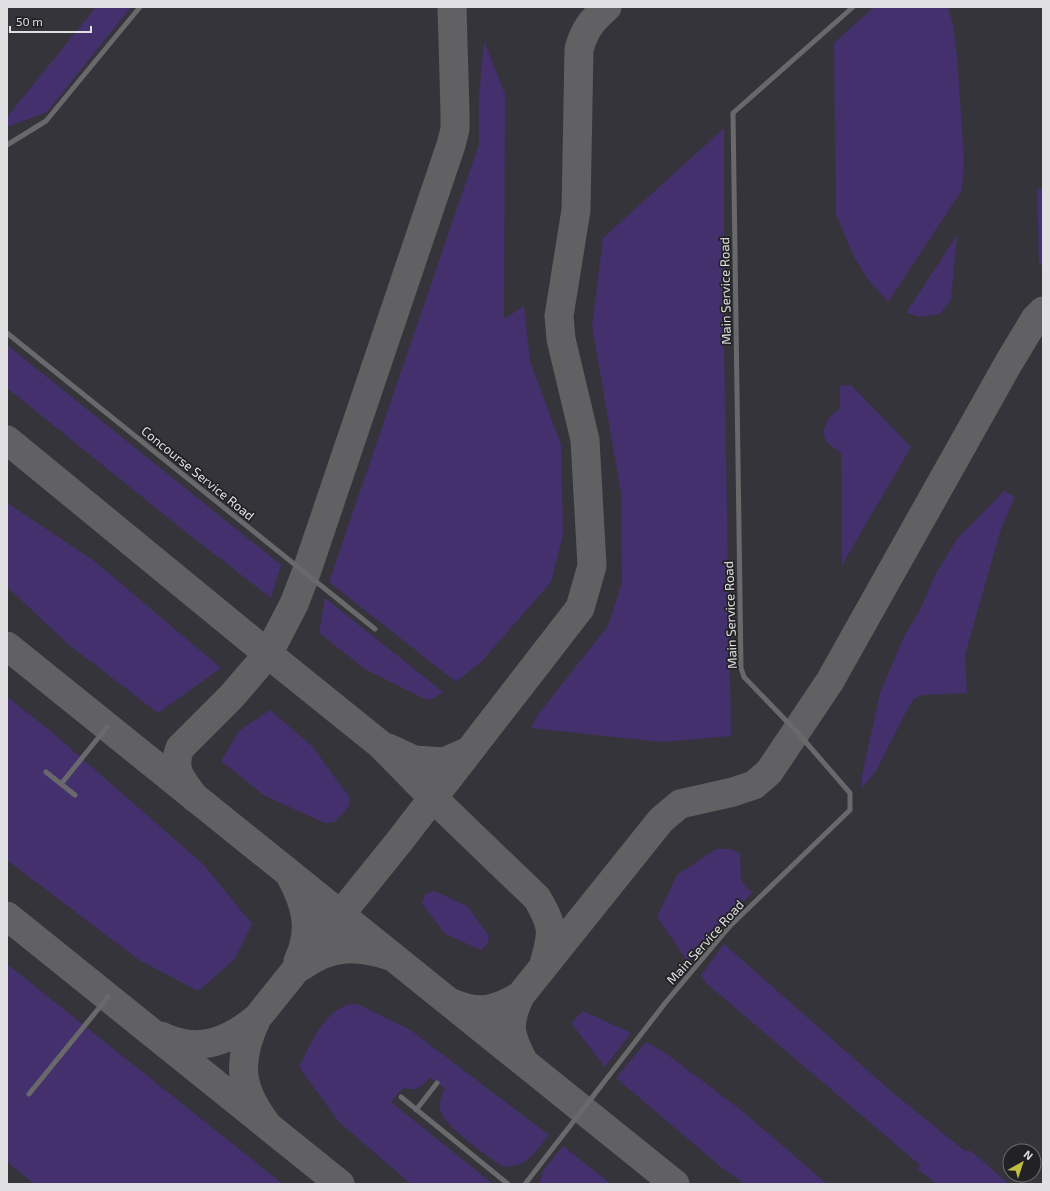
<svg xmlns="http://www.w3.org/2000/svg" width="1050" height="1191" viewBox="0 0 1050 1191" font-family="'Exo 2',sans-serif">
<style>
.built{fill:#35343b;fill-rule:evenodd}
.green{fill:#43306d}
.lines{fill:none;stroke-linecap:round;stroke-linejoin:round}
.taxiway{stroke:#616163;stroke-width:29}
.lane{stroke:#69686a;stroke-width:5}
.labels{text-anchor:middle;dominant-baseline:central;stroke-width:3.5;stroke-linejoin:round;paint-order:stroke}
.street-label{font-size:13px;fill:#e0e0e2;stroke:#222123}
</style>
<rect width="100%" height="100%" fill="#2b2b2d"/>
<path class="built" d="M7,7H1043V1184H7ZM1010,1151H1034V1175H1010Z"/>
<path class="green" d="M96,7H131L47,112L7,127V117Z
M874,7H948L953,25L957,56L964,160L962,190L888,302L867,278L855,259L836,215L834,43Z
M484,41L505,94L504,319L524,306L530,361L561,445L563,535L551,582L482,661L456,682L329,582L479,144V98Z
M724,128V346L731,736L662,742L531,728L539,713L608,626L622,582L621,493L592,326L603,238Z
M1037,189H1043V262L1039,266Z
M957,235L951,300L940,314L921,317L906,313Z
M7,345L281,565L271,598L187,533L7,388Z
M851,385L911,447L842,565L841,453C838,450 833,448 830,445C816,433 828,416 840,409V386Z
M1004,491L1015,497L1000,532L965,655L967,693L922,695L914,699L907,710L876,771L862,788V776L880,693L904,636L919,612L936,573L957,539Z
M7,503L94,561L221,668L158,713L69,645L7,587Z
M325,598L443,692L430,700L423,698L365,669L319,633Z
M7,697L47,728L203,864L252,924L234,960L198,991L139,960L7,860Z
M270,710L312,746L350,798L349,806L335,822L325,823L265,796L221,761L239,731Z
M716,849H729L740,853L741,881L752,893L715,929L688,962L657,917L677,875Z
M434,891L467,906L489,936L488,943L481,950L445,934L422,904L425,894Z
M724,944L892,1092L965,1151H971L1009,1184H937L917,1169L920,1165L706,983L701,975Z
M7,964L283,1184H34L7,1162Z
M351,1004H357L409,1029L549,1135C534,1153 528,1167 503,1167C488,1156 446,1128 441,1112C438,1104 441,1096 445,1089L430,1077C421,1088 417,1091 403,1088L391,1102L493,1184H411L339,1122L299,1067C311,1044 323,1011 351,1004Z
M583,1011L631,1033L605,1067L571,1023Z
M646,1042L664,1052L741,1110L827,1184H744L721,1167L616,1078Z
M563,1146L611,1184H539L543,1171Z"/>
<g class="lines">
<path class="taxiway" d="M7,440L268,654L381,745L433,798L537,898C554,927 553,932 544,964
M7,646L675,1184
M388,748L414,760L444,762L469,751
M195,798C182,780 171,771 180,748L231,697L268,654L294,604L306,573L451,145L455,129V112L452,7
M290,875C306,904 313,930 298,961
M7,916L340,1184
M302,966C331,945 357,945 390,956
M520,996L661,820L680,804L733,792L754,785L769,772L830,681L1008,364L1035,319L1043,311
M452,1003C479,1015 496,1010 520,996C507,1024 509,1035 524,1062
M161,1036C197,1054 228,1042 257,1018
M269,1127C239,1089 236,1062 257,1018L398,843L580,608L592,566L585,440L561,339L559,316L576,210L579,49C585,29 591,21 607,7"/>
<path class="lane" d="M7,145L46,121L140,7
M7,333L375,629
M46,772L75,795
M61,784L107,727
M29,1094L108,997
M401,1097L508,1184
M416,1110L437,1083
M525,1184L666,1002L730,926L850,810V793L797,732L744,677L741,668L733,113L853,7"/>
</g>
<g class="labels">
<g class="street-label">
<text transform="translate(725 291) rotate(-91)">Main Service Road</text>
<text transform="translate(198 473) rotate(39)">Concourse Service Road</text>
<text transform="translate(730 615) rotate(-92)">Main Service Road</text>
<text transform="translate(705 942) rotate(-48)">Main Service Road</text>
</g>
</g>
<rect width="1050" height="1191" fill="none" stroke="#e0e0e2" stroke-width="16"/>
<g transform="translate(1022 1163) rotate(39)"><circle r="19" fill="#222123" stroke="#6e6d6f"/>
<path d="M0-3L7 15L0 10L-7 15Z" fill="#bfbe41"/>
<text y="-6" font-size="11" font-weight="bold" text-anchor="middle" fill="#e0e0e2">N</text>
</g>
<path d="M10 26v6h81v-6" fill="none" stroke="#e0e0e2" stroke-width="2"/>
<text x="16" y="26" font-size="12" fill="#e0e0e2" stroke="#222123" stroke-width="3" paint-order="stroke">50 m</text>
</svg>
